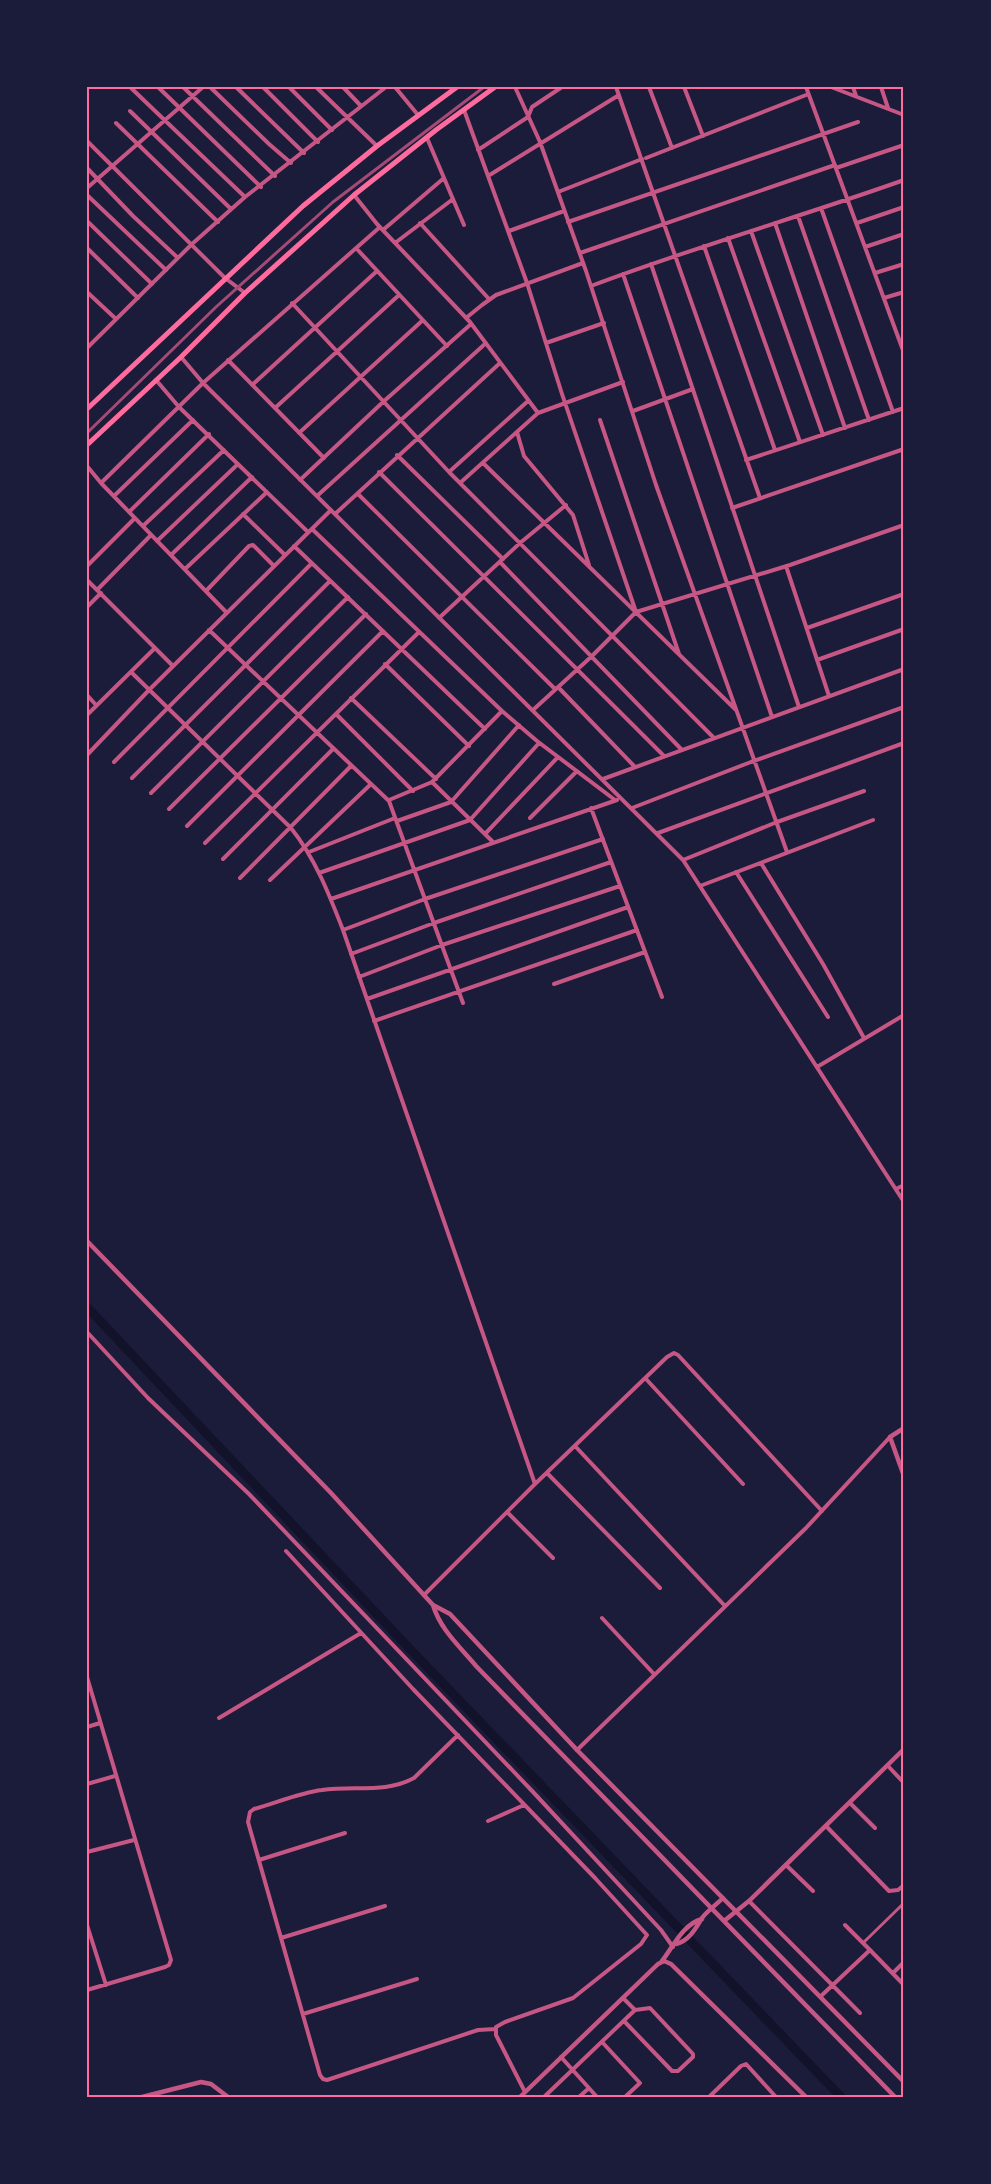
<svg xmlns="http://www.w3.org/2000/svg" width="991" height="2184" viewBox="0 0 991 2184" font-family="Cabin,sans-serif">
<style>
.lines{fill:none;stroke-linecap:round;stroke-linejoin:round}
.canal{stroke:#12122b;stroke-width:9}
.pedestrian{stroke:#c65784;stroke-width:3}
.minor{stroke:#c65784;stroke-width:4}
.tertiary{stroke:#c65784;stroke-width:4.5}
.secondary{stroke:#ff6b9d;stroke-width:5}
.rail{stroke:#a44b75;stroke-width:3}
.neatline{fill:none;stroke:#ff6b9d;stroke-width:2}
</style>
<rect width="100%" height="100%" fill="#1b1b3a"/>
<g class="lines">
<path class="canal" d="M87,1307L410,1649L841,2097"/>
<path class="pedestrian" d="M863,1943L904,1903"/>
<path class="minor" d="M130,87L245,197
M158,87L261,187
M183,87L275,176
M210,87L269,144L291,163
M236,87L304,153
M263,87L318,142
M289,87L332,130
M316,87L377,146
M343,87L361,106
M395,87L418,115
M515,87L540,142L586,271L656,485L787,852
M616,87L760,498
M649,87L672,148
M684,87L703,136
M806,87L904,353
M831,87L904,115
M853,87L856,96
M881,87L888,108
M464,110L527,283L562,394L636,612
M130,111L231,209
M116,123L218,222
M427,138L464,225
M87,141L225,278L245,293
M478,150L528,117L532,107L562,87
M646,158L806,95
M87,168L133,216L178,258
M836,168L904,145
M488,176L619,95
M87,188L203,87
M558,192L642,159
M87,195L166,270
M354,195L377,224L470,322L538,413
M821,208L893,412
M798,216L869,420
M87,221L152,284
M568,222L858,122
M420,223L489,299
M775,223L845,428
M857,223L904,207
M383,230L444,178
M509,231L564,211
M751,231L823,435
M728,238L800,442
M395,243L453,199
M704,246L775,450
M865,247L904,234
M87,248L138,298
M356,248L447,346
M580,253L835,165
M651,264L799,707
M875,273L904,264
M623,274L772,717
M591,286C694,247 800,217 904,180
M87,292L116,319
M884,298L904,292
M292,303L449,472L714,738
M466,318L482,305L496,295L583,263
M546,343L604,323
M87,348L192,244L245,197L386,87
M181,357L203,383L683,860L904,1202
M228,360L324,458
M156,380L179,407L308,532
M252,385L377,271
M275,408L399,295
M633,411L693,389
M600,420L679,654
M517,432L524,456L573,515L589,565
M299,433L423,320
M397,455L503,559
M746,460L904,408
M483,463L736,710
M87,466L101,483L227,613
M379,472L664,756
M449,472L528,401
M300,480L383,402L471,324
M101,483L203,383L380,227
M460,483L538,413L623,382
M358,494L555,689
M114,496L193,420
M317,496L486,343
M732,508L904,449
M129,512L209,434
M243,514L285,555
M335,514L500,363
M143,526L224,450
M312,529L502,711L537,741L615,800
M157,541L238,464
M294,546L485,729
M171,555L252,477
M500,562L682,750
M87,566L135,518
M786,566L829,696
M185,569L267,492
M87,580L173,666
M97,590L151,535
M206,591L249,546L253,545L274,566
M87,607L101,593
M439,618L520,543L566,505
M807,628L904,594
M209,630L389,801L463,1003
M817,660L904,629
M385,664L469,746
M131,672L291,828C315,858 329,894 343,930L535,1484L424,1595
M558,687L635,767
M87,695L96,705
M351,698L436,779
M533,710L592,656L636,612L790,565L904,525
M336,714L413,791
M87,715L155,648
M87,755L149,690L331,510
M114,762L312,563
M132,778L330,581
M603,779L904,669
M432,782L493,842
M151,793L348,597
M389,800L432,782L502,711
M591,808L662,997
M632,808L751,762L904,707
M169,809L366,614
M530,818L577,771
M397,821L451,802L519,725
M187,826L383,631
M658,833L904,743
M485,834L558,757
M205,843L419,632
M309,852L395,818
M223,859L333,749
M683,860L777,822L864,791
M761,863L823,964L864,1038
M736,872L828,1017
M319,873L470,820L539,743
M240,878L351,766
M270,880L371,784
M700,886L873,820
M331,899L617,800
M343,930L425,899L603,839
M351,954L434,923L611,862
M359,977L442,945L620,886
M554,984L645,952
M367,999L628,907
M374,1021L637,930
M817,1067L904,1015
M896,1189L904,1185
M87,1332L148,1398L249,1494L534,1793L661,1930L673,1947
M646,1379L743,1484
M575,1446L725,1606
M547,1473L660,1588
M535,1484L667,1357L674,1353L678,1355L822,1511
M507,1512L553,1558
M286,1551L413,1689L595,1878L647,1935L641,1944L573,1998L505,2022L496,2027V2035L525,2092
M602,1618L654,1674
M87,1677L171,1960L169,1965L165,1967L87,1990
M219,1718L361,1633
M87,1727L100,1723
M458,1735L414,1778C385,1794 353,1785 322,1790C299,1793 276,1803 254,1809L250,1812L248,1822L320,2075L323,2079L327,2080L478,2030L495,2029
M577,1750L806,1528L890,1437
M888,1766L904,1783
M87,1784L115,1776
M850,1803L875,1828
M488,1821L524,1805
M826,1826L889,1891L898,1890L904,1885
M87,1852L134,1840
M259,1860L345,1833
M786,1865L813,1891
M749,1901L860,2013
M87,1925L106,1985
M281,1938L385,1906
M870,1950L904,1985
M893,1973L904,1962
M821,1996L870,1950L845,1925
M623,1998L635,2010L650,2008L693,2054V2057L678,2071H672L624,2021
M303,2014L417,1979
M602,2042L640,2083L625,2097
M561,2057L597,2097
M544,2097L635,2010
M579,2097L589,2088
M709,2097L741,2066L746,2064L776,2097"/>
<path class="tertiary" d="M87,1241L331,1493L433,1605C440,1629 460,1647 476,1666L895,2097
M904,1428L890,1437L904,1476
M433,1605L450,1614L577,1750L904,2082
M724,1921L749,1901L904,1749
M676,1944C689,1941 696,1928 702,1918C707,1911 717,1904 723,1898
M662,1961C673,1947 683,1924 702,1919
M142,2097L201,2082L211,2084L228,2097
M520,2097L658,1964L664,1961L671,1964L806,2097"/>
<path class="secondary" d="M87,409L303,206L377,146L457,87
M87,445L181,357L245,293L354,195L436,130L495,87"/>
<path class="rail" d="M87,433L216,307L333,202L484,87"/>
</g>
<rect width="991" height="2184" fill="none" stroke="#1b1b3a" stroke-width="177"/>
<rect x="88" y="88" width="814" height="2008" class="neatline"/>
</svg>
